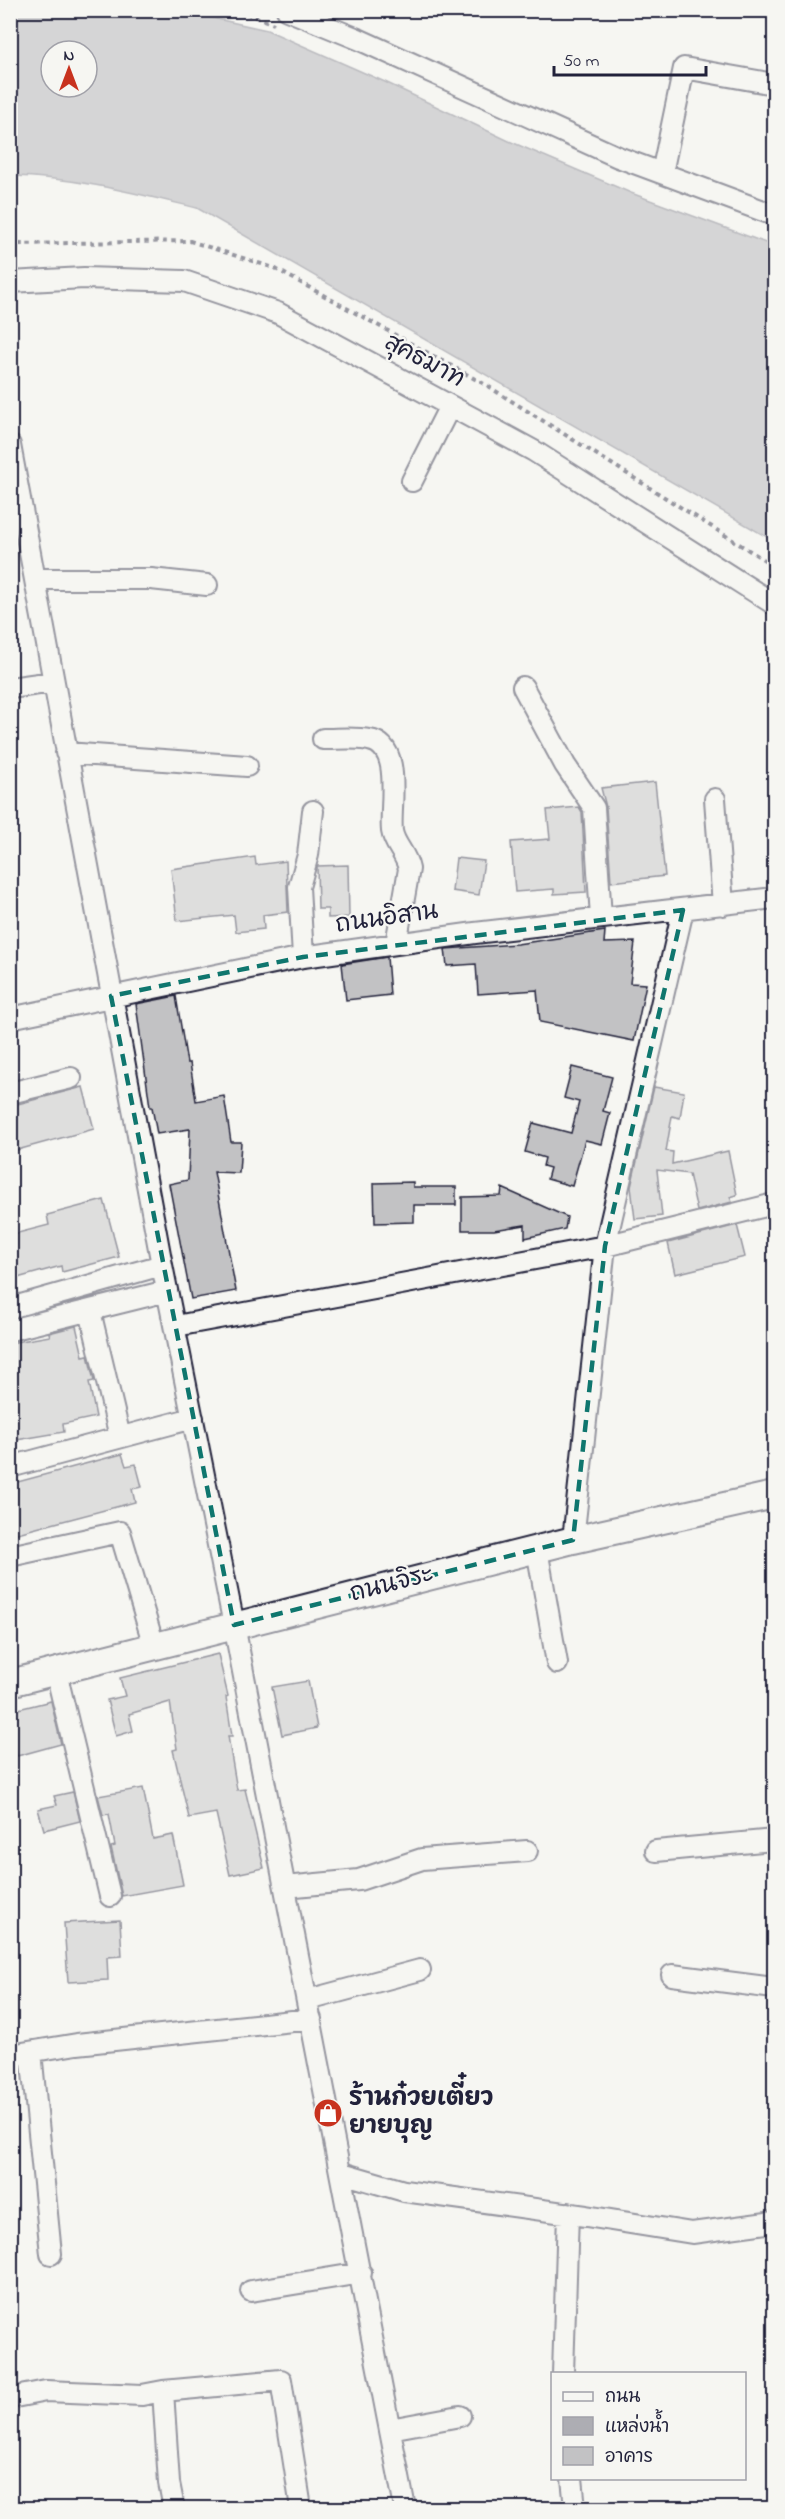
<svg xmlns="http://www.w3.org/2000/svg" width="785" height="2519" viewBox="0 0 785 2519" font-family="'Indie Flower','Playpen Sans Thai',sans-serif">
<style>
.water{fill:#adadb3;stroke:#757583;stroke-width:1.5;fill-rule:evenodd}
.building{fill:#c2c2c4;stroke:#22223b;stroke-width:1.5}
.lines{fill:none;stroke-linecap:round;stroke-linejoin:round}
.minor-casing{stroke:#22223b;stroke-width:24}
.major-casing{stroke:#22223b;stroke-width:30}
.path{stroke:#22223b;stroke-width:4;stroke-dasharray:4.5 4.5;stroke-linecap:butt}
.minor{stroke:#f6f6f2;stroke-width:20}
.major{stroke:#f6f6f2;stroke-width:26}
.marked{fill:none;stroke:#0f766e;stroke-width:4.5;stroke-dasharray:12 8;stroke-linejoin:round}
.labels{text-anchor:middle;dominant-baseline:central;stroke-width:4.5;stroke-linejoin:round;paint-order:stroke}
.street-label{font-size:24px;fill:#22223b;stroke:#f6f6f2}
.poi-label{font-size:24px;font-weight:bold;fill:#22223b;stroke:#f6f6f2;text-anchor:start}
</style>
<rect width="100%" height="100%" fill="#f6f6f2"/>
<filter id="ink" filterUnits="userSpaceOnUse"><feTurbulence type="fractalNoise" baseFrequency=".0167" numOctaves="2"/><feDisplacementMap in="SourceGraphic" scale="12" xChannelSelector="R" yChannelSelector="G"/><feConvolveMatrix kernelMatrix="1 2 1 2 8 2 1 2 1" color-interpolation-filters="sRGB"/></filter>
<g filter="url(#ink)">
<path class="water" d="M11,10L181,11L267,30L385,82L509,141L631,193L774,246V541L197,208C135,193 74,177 11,176ZM51,51H87V87H51Z"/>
<path class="building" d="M655,782L665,876L611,882L606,807L601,788Z
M579,807L582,812L586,892L554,894V889L515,892L511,842L550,839L547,810Z
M255,857L256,865L286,861L288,912L263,915L264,929L236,932L234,915L177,921L171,869Z
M456,858L484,861L479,895L452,891Z
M348,865L349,917L328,918V909H318L317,866Z
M605,931L604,943L635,942L630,983L646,984L634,1041L540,1022L537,990L478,994L476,964L447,966L445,949L517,944Z
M387,957L390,995L346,1000L342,964Z
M176,996L187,1063H190L196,1101L224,1096L231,1142H241L239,1173L214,1172L236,1291L191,1299L169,1184L188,1180L190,1129L157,1134L152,1107H150L136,1004Z
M572,1067L612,1077L603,1111L610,1113L602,1144L585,1140L572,1186L547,1179L550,1168L543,1166L545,1158L525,1152L533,1123L571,1133L579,1102L564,1098Z
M83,1087L94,1129L10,1152V1106Z
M654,1087L684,1092L680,1118L672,1116L666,1151L673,1152L672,1164L728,1151L737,1195L730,1197L732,1202L697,1211L689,1174L657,1170L662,1216L635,1219L631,1187Z
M413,1182V1187H456V1205H414V1222L375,1223L374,1183Z
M502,1188L567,1217L565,1229L525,1238V1225L494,1230H462V1197L501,1196Z
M104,1200L119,1257L62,1272L61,1266L10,1280V1235L49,1225L47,1215Z
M737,1225L745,1257L675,1274L668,1243Z
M76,1326L83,1356L88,1355L94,1381L89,1382L96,1417L63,1424L64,1432L10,1441V1343L50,1336L49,1333Z
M122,1454L126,1466L136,1464L142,1487L132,1489L135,1502L10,1535V1484Z
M218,1654L228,1696L226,1697L232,1736H228L237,1790L245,1789L264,1868L230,1875L216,1813L189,1818L173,1750L177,1749L170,1702L129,1714L133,1731L116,1736L107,1700L125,1696L120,1678Z
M308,1681L317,1728L282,1735L272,1687Z
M51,1701L61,1744L17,1756L10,1730V1711Z
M143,1788L153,1839L173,1835L183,1885L122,1896L111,1847L115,1846L109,1814L103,1815L98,1796Z
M73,1792L80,1821L44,1830L38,1809L57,1805L54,1796Z
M120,1920L122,1956L107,1957L108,1980L68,1982L64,1923Z"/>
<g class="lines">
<g class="minor-casing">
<path id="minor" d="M287,10L358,39L618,157L774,215
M662,173L684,68L774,84
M10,282L84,278L184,281L278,313L534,451L774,604
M10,445L162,1265L234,1625L405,2508
M412,481L450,406
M35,579H151L207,585
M523,687L565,765L594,808L601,918
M10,688L53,682
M323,739C338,739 355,737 369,740C404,745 389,808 392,831C394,845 406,853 409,869L396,944
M66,753L247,766
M715,799L723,905
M303,957L299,887L308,855L313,811
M10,1018L303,957L475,933L774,898
M10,1093L71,1078
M10,1308L162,1265
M90,1311L120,1437
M176,1326L605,1246L774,1204
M10,1330L167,1291
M10,1467L193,1418
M573,1540L605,1246L683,910
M537,1549L557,1663
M10,1556L120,1532L154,1646
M56,1672L110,1896
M656,1851L774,1840
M285,1887L359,1880L422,1859L527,1851
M672,1975L774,1988
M308,2000L420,1970
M31,2052L51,2254
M10,2055L77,2044L311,2019
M342,2173L404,2191L586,2216L692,2233L774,2222
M251,2291L361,2273
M563,2374L568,2213
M163,2391L169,2483L174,2508
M10,2398L46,2391L142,2395L163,2391L281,2380L301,2508
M390,2429L460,2416
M572,2478L575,2508"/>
</g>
<g class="major-casing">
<path id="major" d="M10,1683L573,1540L774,1495"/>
</g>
<path class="path" d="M238,10L274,24
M10,241L16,244L190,241L274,268L486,385L774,566"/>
<use href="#minor" class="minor"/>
<use href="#major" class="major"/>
</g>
</g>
<path d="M0 0H785V2519H0ZM683,910L605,1246L573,1540L234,1625L111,996L303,957Z" fill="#f6f6f2" fill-opacity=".55" fill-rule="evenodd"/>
<path class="marked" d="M683,910L605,1246L573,1540L234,1625L111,996L303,957Z"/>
<defs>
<g id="shop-disc" transform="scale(1.5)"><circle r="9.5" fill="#c8321e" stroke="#f6f6f2"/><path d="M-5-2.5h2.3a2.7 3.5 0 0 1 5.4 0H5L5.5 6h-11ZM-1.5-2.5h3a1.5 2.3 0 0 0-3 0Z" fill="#fff"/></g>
</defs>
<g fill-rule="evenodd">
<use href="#shop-disc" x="328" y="2113"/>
</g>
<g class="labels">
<g class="street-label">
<text transform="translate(424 362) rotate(28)">สุคธมาท</text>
<text transform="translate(387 919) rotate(-8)">ถนนอิสาน</text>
<text transform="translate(392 1585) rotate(-14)">ถนนจิระ</text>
</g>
<g class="poi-label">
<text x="349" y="2099">ร้านก๋วยเตี๋ยว<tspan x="349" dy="28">ยายบุญ</tspan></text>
</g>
</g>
<rect width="785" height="2519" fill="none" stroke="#f6f6f2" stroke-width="36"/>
<rect x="18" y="18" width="749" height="2483" fill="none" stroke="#22223b" stroke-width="2" filter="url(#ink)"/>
<rect x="551" y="2372" width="195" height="108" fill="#f6f6f2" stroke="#a1a1a9" stroke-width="1.5"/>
<rect x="563" y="2392" width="30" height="9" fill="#f6f6f2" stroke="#a1a1a9" stroke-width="1.5"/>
<text x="605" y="2402" font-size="18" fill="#22223b">ถนน</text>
<rect x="563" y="2417" width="30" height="18" fill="#adadb3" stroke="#a1a1a9" stroke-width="1.5"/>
<text x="605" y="2432" font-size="18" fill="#22223b">แหล่งน้ำ</text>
<rect x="563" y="2447" width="30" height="18" fill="#c2c2c4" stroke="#a1a1a9" stroke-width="1.5"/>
<text x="605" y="2462" font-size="18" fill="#22223b">อาคาร</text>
<g transform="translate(69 69)"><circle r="28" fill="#f6f6f2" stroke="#a1a1a9" stroke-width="1.5"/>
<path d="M0-4.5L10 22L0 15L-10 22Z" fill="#c8321e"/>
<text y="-9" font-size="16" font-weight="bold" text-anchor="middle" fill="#22223b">N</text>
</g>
<path d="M554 66v9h152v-9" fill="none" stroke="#22223b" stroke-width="3"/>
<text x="563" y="66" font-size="18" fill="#22223b" stroke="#f6f6f2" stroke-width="4.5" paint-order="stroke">50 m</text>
</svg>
